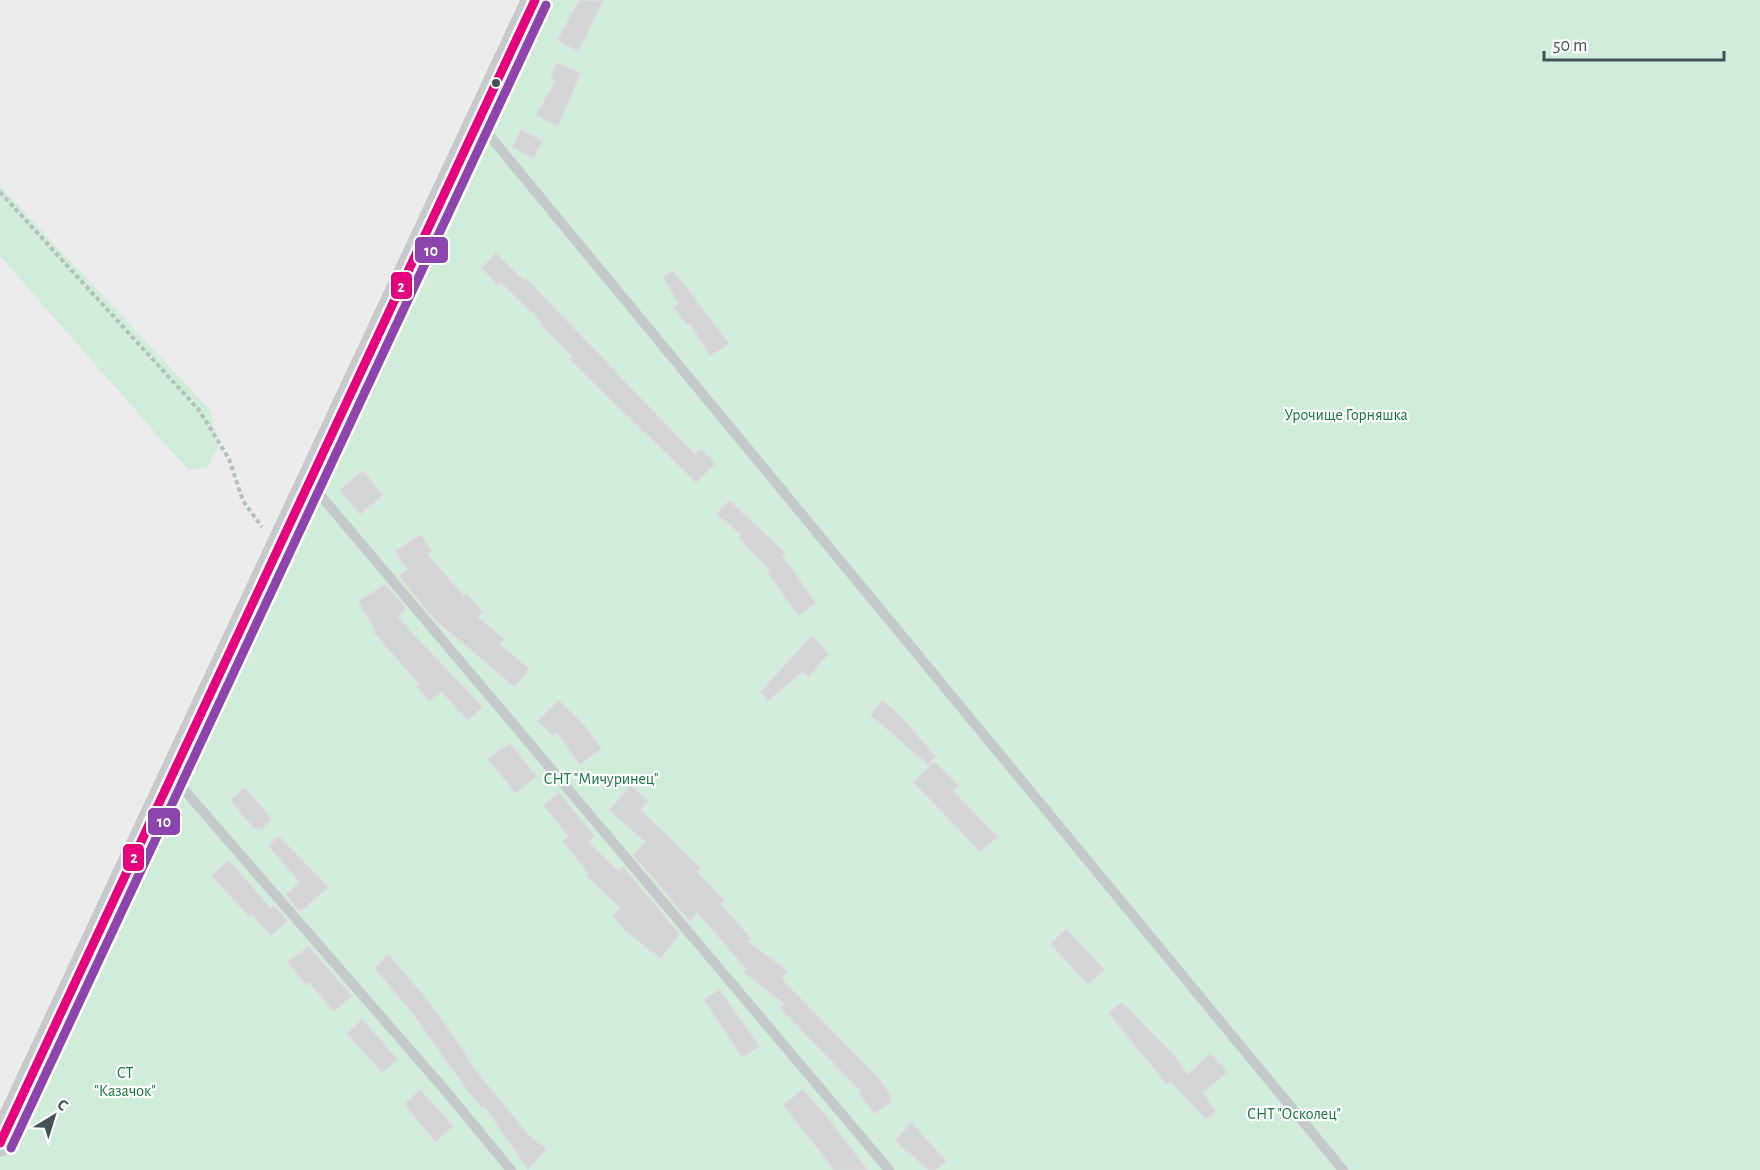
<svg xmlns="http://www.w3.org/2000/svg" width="1760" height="1170" viewBox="0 0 1760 1170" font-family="'Alegreya Sans',sans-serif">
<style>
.green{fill:#d0edd9}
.building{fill:#d3d4d5;stroke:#dededf;stroke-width:1.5}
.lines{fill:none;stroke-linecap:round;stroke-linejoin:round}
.path{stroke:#b4c1bc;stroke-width:4;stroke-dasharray:4.5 3;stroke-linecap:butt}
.lane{stroke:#c6c9cb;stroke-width:10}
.secondary{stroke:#c7c9cc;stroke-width:27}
.bus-1-casing{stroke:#fff;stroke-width:14}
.bus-2-casing{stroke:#fff;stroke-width:14}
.bus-1{stroke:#e5007d;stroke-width:9}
.bus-2{stroke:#8e44ad;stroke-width:9}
.bus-dot{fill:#445058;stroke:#fff;stroke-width:2}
.labels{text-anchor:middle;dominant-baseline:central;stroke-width:4.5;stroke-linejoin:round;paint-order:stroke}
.park-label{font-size:16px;fill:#167840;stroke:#fff}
.line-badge{stroke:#fff;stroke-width:2}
.badge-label{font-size:16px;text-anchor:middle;font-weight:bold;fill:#fff}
</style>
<rect width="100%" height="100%" fill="#edecec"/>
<path class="green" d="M532,0H1760V1170H0V1143Z
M0,186L210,410L219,446L207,467L188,470L0,256Z"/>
<path class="building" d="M579,0H604L578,52L557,40Z
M557,62L581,73L558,127L536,115L555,81L550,79Z
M521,129L543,141L533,159L512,147Z
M496,252L524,280L526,278L695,454L701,448L716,464L696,483L569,359L572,357L540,324L542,322L500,282L497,285L481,268Z
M673,270L730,344L710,356L690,324L688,326L673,308L678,304L663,277Z
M363,470L383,495L360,515L339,490Z
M729,500L786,553L783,556L816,603L798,616L767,572L770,570L738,538L741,535L716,514Z
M421,534L432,551L428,554L464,596L466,593L483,612L478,617L505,639L500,644L530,669L514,687L434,619L398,576L407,570L395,551Z
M385,584L406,608L398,617L483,707L468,721L441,692L429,702L416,686L419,684L373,632L375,631L358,601Z
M812,635L829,654L808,677L803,672L768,701L760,692Z
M559,700L584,724L602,749L580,765L556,732L553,736L537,721Z
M882,700L900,715L936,757L928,765L870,715Z
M510,743L537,776L516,794L487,759Z
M934,761L959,786L954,791L998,837L980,852L913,782Z
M631,785L649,801L641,810L701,868L698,872L725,901L721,904L751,938L748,941L788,971L782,979L880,1079L891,1095V1102L874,1114L859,1094L861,1092L780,1008L784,1004L743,972L746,969L697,913L690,922L633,855L645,842L609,810Z
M245,787L272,819L262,829H254L230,800Z
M559,792L595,836L589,842L619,871L623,866L680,934L661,959L625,931L612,915L620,908L586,876L588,873L562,841L568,836L543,805Z
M279,836L329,887L300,912L285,895L299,882L268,846Z
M229,860L271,908L274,905L288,921L271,936L252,915L249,917L211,876Z
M1066,928L1105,970L1088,985L1050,944Z
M309,946L352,996L334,1012L309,983L306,985L287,962Z
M388,954L428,1000L469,1058L467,1059L528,1134L547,1149L528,1170L484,1106L482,1108L469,1093L409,1009L374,968Z
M719,989L760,1046L742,1058L704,1000Z
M1122,1002L1174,1055L1188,1074L1210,1053L1228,1072L1203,1093L1216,1111L1206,1120L1170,1081L1167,1085L1108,1013Z
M362,1019L398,1059L382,1073L346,1033Z
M420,1089L454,1126L435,1142L404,1104Z
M803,1089L830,1120L868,1170H834L783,1105Z
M911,1122L947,1161L936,1170H928L895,1141Z"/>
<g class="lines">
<path class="path" d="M0,192L199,410L229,459L243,501L262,527"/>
<path class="lane" d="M479,123L1343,1170
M311,484L889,1170
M173,777L444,1089L511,1170"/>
<path class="secondary" d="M0,1143L535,0"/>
<g class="bus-1-casing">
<path id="bus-1" d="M0,1143L535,0"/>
</g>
<g class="bus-2-casing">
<path id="bus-2" d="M11,1148L546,5"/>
</g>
<use href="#bus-1" class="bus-1"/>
<use href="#bus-2" class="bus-2"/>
</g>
<circle class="bus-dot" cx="496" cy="83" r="5"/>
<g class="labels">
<g class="park-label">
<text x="1346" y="415">Урочище Горняшка</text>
<text x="601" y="779">СНТ "Мичуринец"</text>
<text x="125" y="1073">СТ<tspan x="125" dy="18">"Казачок"</tspan></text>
<text x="1294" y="1114">СНТ "Осколец"</text>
</g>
</g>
<g class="line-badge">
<rect x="414" y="236" width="35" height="28" rx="6" fill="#8e44ad"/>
<rect x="390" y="271" width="23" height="29" rx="6" fill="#e5007d"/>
<rect x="147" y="807" width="34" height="29" rx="6" fill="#8e44ad"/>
<rect x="122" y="843" width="23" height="29" rx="6" fill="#e5007d"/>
</g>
<g class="badge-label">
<text x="431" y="256">10</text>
<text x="401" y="292">2</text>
<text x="164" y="827">10</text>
<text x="134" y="863">2</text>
</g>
<g transform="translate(54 1116) rotate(38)" stroke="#ffffff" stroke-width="4.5" paint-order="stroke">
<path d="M0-4.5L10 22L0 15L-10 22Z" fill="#445058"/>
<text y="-9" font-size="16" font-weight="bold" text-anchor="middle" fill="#445058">С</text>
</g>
<path d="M1544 51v9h180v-9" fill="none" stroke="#445058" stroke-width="3"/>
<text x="1553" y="51" font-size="18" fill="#445058" stroke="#ffffff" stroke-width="4.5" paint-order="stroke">50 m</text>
</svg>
